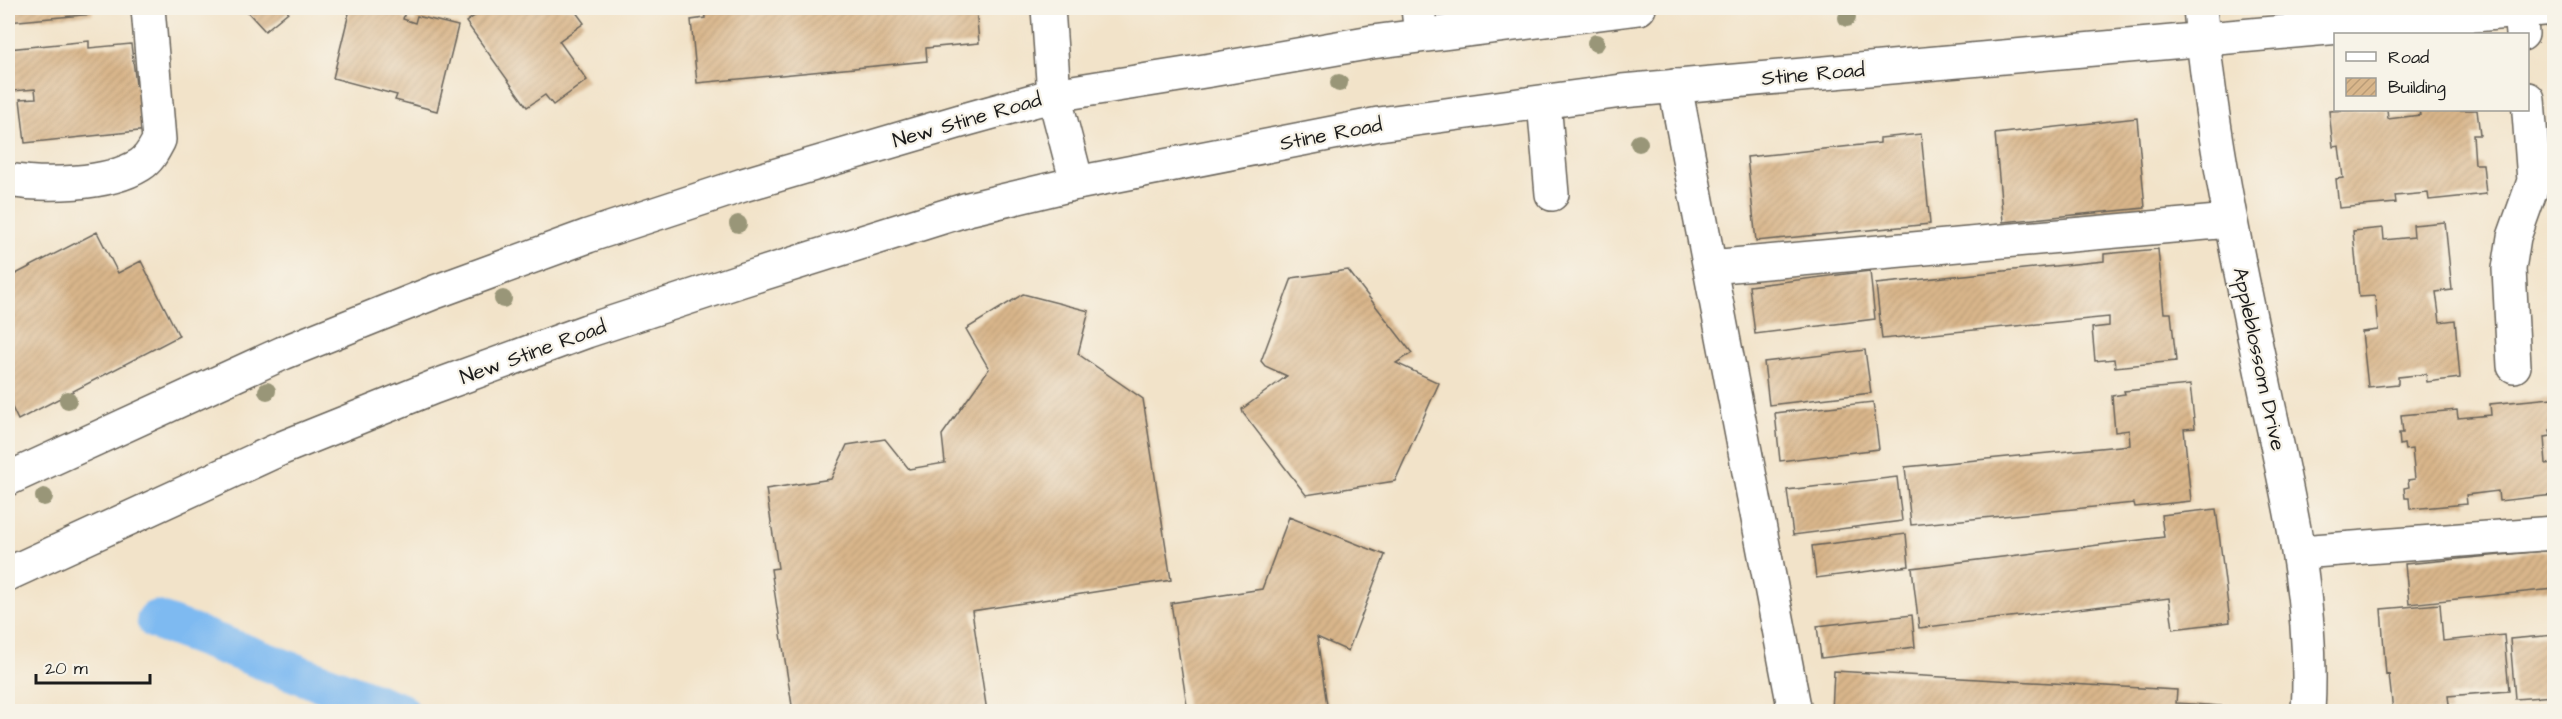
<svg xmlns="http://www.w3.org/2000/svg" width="2562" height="719" viewBox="0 0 2562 719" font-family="'Architects Daughter',sans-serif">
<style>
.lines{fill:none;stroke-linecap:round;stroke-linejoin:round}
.canal{stroke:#7ebaf1;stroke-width:39}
.building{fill:url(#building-hatch)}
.minor-casing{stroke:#676259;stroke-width:36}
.major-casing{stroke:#676259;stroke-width:36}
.minor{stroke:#fff;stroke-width:33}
.major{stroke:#fff;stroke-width:33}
.tree{fill:#999678}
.labels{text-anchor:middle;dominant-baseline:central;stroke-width:4.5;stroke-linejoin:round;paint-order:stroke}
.street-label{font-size:21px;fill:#1c1c1c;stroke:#f7f3e8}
</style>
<defs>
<pattern id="building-hatch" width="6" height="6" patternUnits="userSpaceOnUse" patternTransform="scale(1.5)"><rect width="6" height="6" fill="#d9b68b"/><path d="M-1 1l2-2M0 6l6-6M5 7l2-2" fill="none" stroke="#ba9c77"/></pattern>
</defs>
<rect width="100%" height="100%" fill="#f7f3e8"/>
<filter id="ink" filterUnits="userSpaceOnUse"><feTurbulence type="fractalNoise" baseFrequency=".0167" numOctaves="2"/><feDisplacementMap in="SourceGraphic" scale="12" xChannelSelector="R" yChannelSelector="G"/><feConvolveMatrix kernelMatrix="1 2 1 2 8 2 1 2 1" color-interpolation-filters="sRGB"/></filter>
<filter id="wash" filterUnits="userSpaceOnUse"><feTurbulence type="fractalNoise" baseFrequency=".008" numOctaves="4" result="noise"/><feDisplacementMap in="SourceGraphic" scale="24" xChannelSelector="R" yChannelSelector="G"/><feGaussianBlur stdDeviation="1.35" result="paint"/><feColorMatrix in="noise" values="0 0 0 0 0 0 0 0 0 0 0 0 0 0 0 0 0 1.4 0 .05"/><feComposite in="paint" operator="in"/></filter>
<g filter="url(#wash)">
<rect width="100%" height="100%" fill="#f2e3c9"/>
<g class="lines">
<path class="canal" d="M156,620L400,712"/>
</g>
<g id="blocks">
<path class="building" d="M8,8H92L93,14L8,22Z
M244,8H293L265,31Z
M360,8H406L403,19L415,23L417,16L458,26L437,111L395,100L397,95L333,78L350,9L359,11Z
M486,8H573L584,23L559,41L587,80L553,105L545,95L527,107L466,22Z
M704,8H752L753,14L780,12L779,8H827L828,11L839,10V8H976L979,43L926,48L927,61L697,83L691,20L705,18Z
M89,41V48L131,44L136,85H144L148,130L25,143L20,99L36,98L35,89L13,91L8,49Z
M2348,110H2387L2388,119L2420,115L2419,110H2477L2480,135H2473L2475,164H2483L2486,194L2429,200L2428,193L2395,196L2396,203L2339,208L2336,179L2343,178L2339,146L2333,147L2329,111Z
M2137,118L2145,208L2003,222L1995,134Z
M1921,134L1930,224L1756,241L1747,157L1880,143V138Z
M2445,222L2452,290L2436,292L2440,322L2455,320L2460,378L2427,382L2426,374L2398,377V384L2368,387L2362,332L2378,330L2375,296L2359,297L2353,231L2383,228L2384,240L2414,237L2413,225Z
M97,232L118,273L141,261L179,336L18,420L8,399V278Z
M2158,249L2164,313H2171L2176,361L2115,367L2114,359L2095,361L2092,328L2109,326V317L1882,339L1876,284L2104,261V254Z
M1348,270L1412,353L1396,363L1439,383L1395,481L1306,495L1243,413L1242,409L1287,376L1265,366L1261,361L1292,278Z
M1870,271L1875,319L1755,334L1749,286Z
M1023,294L1089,311L1078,354L1143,399L1171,580L972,611L987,712H793L771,569L778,568L766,489L831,479L847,445L885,439L909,469L945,463L942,435L989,369L966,329Z
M1865,350L1871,393L1769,405L1764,362Z
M2190,385L2195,428L2184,429L2191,501L2135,507L2134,503L1911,525L1905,467L2130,445L2129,430L2115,432L2112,396L2125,394L2124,391Z
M2552,398L2554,430H2550L2551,436L2544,437L2546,464L2554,463V495L2499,501L2498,491L2466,495L2467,504L2410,509L2409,498H2405L2404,488L2409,487L2408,480L2415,479L2412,449L2405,450L2404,444L2400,445L2399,433H2403L2401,415L2457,410L2458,418L2491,415L2490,404Z
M1873,402L1879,449L1780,461L1775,413Z
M1897,477L1902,521L1793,535L1787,490Z
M2216,509L2230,622L2173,629L2169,598L1919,628L1912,568L2164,537L2161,515Z
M1289,517L1385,555L1348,651L1317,637L1328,712H1188L1171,603L1262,589Z
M1906,534L1909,566L1816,578L1812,546Z
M2554,550V589L2409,604L2405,564Z
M2440,604L2443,641L2504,635L2509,691L2448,696L2450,712H2393L2389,674L2386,675L2381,609Z
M1912,615L1915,647L1821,658L1817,626Z
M2554,635V696L2515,699L2510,639Z
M1834,671L2177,690L2176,703L2235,707V712H1832Z"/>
</g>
</g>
<g filter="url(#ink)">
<use href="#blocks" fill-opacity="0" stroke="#676259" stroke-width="1.5"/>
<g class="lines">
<g class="minor-casing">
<path id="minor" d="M1048,8L1054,95L1077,183
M1418,8L1421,35
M2200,8C2211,133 2237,256 2263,379C2286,490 2315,597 2308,712
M2520,11L2522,34
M1675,86L1795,712
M1544,102L1552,194
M8,180C44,186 108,185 140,165C150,159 154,149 159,140L148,8
M1710,267L2229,221
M2514,366L2509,269L2514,237L2534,181L2528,99
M2300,552L2554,533"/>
</g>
<g class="major-casing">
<path id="major" d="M8,479L283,353L435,292L588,236L743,185L964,120L1054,95L1211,70L1372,42L1639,8
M8,574L282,448L434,387L587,331L742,280L968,209L1077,183L1379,124L1622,91L2554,8"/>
</g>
<use href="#minor" class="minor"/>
<use href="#major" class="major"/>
</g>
<g class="tree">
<circle cx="1847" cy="18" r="9"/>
<circle cx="1596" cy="43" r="9"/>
<circle cx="1339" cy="83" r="9"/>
<circle cx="1639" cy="143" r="9"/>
<circle cx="738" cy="224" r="9"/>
<circle cx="503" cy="299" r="9"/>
<circle cx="267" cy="391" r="9"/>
<circle cx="68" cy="400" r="9"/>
<circle cx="44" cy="497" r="9"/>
</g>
</g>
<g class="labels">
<g class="street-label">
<text transform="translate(1813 74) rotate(-5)">Stine Road</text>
<text transform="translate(967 120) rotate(-16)">New Stine Road</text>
<text transform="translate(1331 134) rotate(-11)">Stine Road</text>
<text transform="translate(533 352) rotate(-20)">New Stine Road</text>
<text transform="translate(2259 359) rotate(78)">Appleblossom Drive</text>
</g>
</g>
<rect width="2562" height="719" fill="none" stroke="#f7f3e8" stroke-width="30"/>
<rect x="2334" y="33" width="195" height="78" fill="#f7f3e8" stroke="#9f9d96" stroke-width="1.5"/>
<rect x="2346" y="52" width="30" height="9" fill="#ffffff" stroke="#9f9d96" stroke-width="1.5"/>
<text x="2388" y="63" font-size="18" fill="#1c1c1c">Road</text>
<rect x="2346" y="78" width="30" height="18" fill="url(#building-hatch)" stroke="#9f9d96" stroke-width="1.5"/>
<text x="2388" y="93" font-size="18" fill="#1c1c1c">Building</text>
<path d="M36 674v9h114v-9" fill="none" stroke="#1c1c1c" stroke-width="3"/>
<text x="45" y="674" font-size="18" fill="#1c1c1c" stroke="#f7f3e8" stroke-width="4.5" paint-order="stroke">20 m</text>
</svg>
